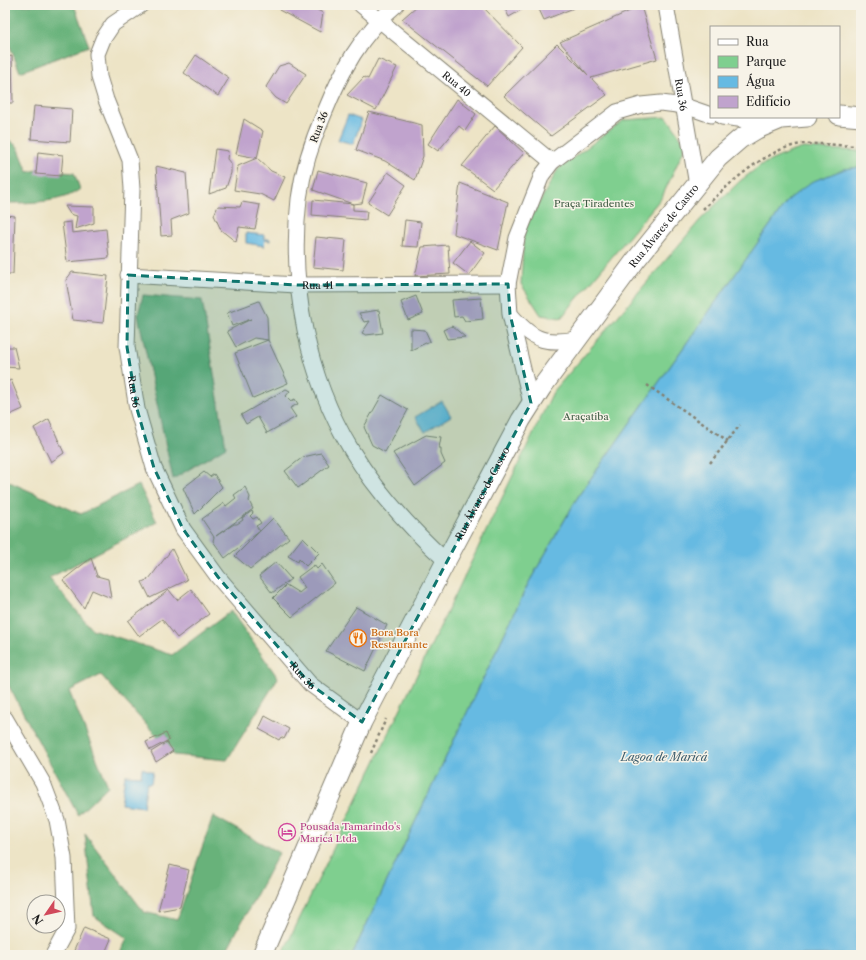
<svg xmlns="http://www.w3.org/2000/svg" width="866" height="960" viewBox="0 0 866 960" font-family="'Libre Caslon Text',serif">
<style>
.green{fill:#7fcf8f;stroke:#4e7656}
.forest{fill:#67b27a;stroke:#42674b}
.water{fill:#66bae2;stroke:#416b7f}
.building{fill:#c0a3cd}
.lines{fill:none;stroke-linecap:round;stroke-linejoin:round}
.minor-casing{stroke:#848071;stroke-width:17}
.tertiary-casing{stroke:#848071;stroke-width:21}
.path{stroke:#848071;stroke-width:2.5;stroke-dasharray:3 3;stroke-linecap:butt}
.minor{stroke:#fff;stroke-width:15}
.tertiary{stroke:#fff;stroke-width:19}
.marked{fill:#0f766e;fill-opacity:0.2;stroke:#0f766e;stroke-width:3;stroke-dasharray:8 5;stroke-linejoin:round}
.labels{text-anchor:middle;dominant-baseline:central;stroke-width:3;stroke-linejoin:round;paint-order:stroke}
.street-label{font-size:10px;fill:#1c1c1c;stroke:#f7f3e8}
.park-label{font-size:10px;fill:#3f5b44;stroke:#f7f3e8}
.food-label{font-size:10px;fill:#c56008;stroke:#f7f3e8;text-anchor:start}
.hotel-label{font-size:10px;fill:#b23c85;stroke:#f7f3e8;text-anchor:start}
.water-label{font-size:11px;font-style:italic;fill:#3a5b6b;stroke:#f7f3e8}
</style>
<rect width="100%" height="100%" fill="#f7f3e8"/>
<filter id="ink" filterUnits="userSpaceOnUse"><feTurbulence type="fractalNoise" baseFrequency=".025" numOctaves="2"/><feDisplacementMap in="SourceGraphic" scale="8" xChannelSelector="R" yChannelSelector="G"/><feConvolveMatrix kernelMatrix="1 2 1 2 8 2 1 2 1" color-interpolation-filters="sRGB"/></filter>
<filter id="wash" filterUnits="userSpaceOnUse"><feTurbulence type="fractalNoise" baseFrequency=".012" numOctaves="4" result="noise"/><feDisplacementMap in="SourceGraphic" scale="16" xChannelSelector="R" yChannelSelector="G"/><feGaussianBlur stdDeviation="0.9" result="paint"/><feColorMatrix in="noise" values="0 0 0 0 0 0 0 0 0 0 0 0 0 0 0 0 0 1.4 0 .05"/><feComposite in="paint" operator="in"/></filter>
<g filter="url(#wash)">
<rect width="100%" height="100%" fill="#ede4c6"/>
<path class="green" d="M667,117L686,145L662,197L561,318L541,315L521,284L524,230L558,169L624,120Z
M803,148L861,151V167L845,169L788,200L579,495L528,584L352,955H282L553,392L701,219L740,181L761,165L788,153Z"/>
<path class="forest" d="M10,5H74L89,46L20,72L5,34Z
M5,137L18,147L28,172L37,170L74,173L80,189C63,203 27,203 5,203Z
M143,295L202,300L226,447L173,479L138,315Z
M5,480L81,514L139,485L157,522L49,578L92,629L172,655L231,611L278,678L227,760L174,755L101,675L69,691L108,786L78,815L5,679Z
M213,816L279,853L224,955H119L127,938L94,916L85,834L144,912L177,920Z"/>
<path class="water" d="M348,115L362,120L353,144L338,140Z
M861,167V955H352L528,584L579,495L788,200L811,182L845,169Z
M246,233L264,235L265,239H270V241L265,240L264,246L246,243Z
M442,401L451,416L425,432L415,417Z
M142,768L153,772L151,783H147L143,807L121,804L125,775L141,776Z"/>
<g id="blocks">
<path class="building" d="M282,5H308L323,13L320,32L279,10Z
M418,5H481L522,47L487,86L402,19Z
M503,5H530L509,17Z
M537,5H581L544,20Z
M641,6L657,59L591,78L607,95L551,136L504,96L557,44L588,75L560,42Z
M196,55L229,78L218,96L184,73Z
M12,56L13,103H5V57Z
M378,59L397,67L376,110L347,95L364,77L368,79Z
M289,63L306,74L286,104L276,98L266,87L279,66Z
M457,99L476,114L465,131L459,126L438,151L428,144Z
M34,106L72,109L70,142L31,139Z
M369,112L422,125L423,156L415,180L385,161L356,150Z
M244,119L263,131L257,158L236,154Z
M495,126L524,153L493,189L462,166Z
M215,149L228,151L227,159L231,164V173L226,188L209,194Z
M38,152L63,155L61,176L36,174Z
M257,158L271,171L285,177L274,201L260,194L234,190L238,166Z
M156,166L186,173L189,213L171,220L172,235L161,236Z
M318,170L367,183L362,203L353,204V210L367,211L366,220L312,215L313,200L353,204L313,190Z
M388,172L406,185L387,215L368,203Z
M460,183L508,202L498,250L454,234Z
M242,202L260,205L255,229L239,227L236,242L221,230L214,215L218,206L240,207Z
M65,206L94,207V223L75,229L77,216L70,214Z
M5,215L15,216L13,274H5Z
M405,220L421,222L418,247L402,246Z
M71,222L72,233L106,229L109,258L67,262L62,223Z
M316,237L346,240L343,270L313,267Z
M470,241L485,253L469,275L453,263Z
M448,245L450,274L415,276L422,247Z
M72,272L108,276L103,323L73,320L66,280Z
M416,296L423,314L408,320L401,302Z
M481,298L483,319L465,321L462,316L454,317L452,300Z
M259,301L267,317L268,340L254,338L236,347L227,331L251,319L232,326L227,313Z
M379,310L383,333L366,335L362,333L370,321L364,322L359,313Z
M452,326L465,337L447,339L443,330Z
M411,329L425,330L430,341L411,350Z
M268,340L288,383L253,398L235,353Z
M5,347H14L19,368L5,367Z
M11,380L23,409L5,417V383Z
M286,389L290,391L286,396L291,401L295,399L298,404L290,408L296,417L267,433L258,417L246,424L241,415Z
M382,395L408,410L385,452L372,445L364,427Z
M49,419L64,453L51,462L34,428Z
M426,435L441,437L439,448H441V454L445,463L415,486L393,453Z
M321,453L329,465L298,488L285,471L303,457Z
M204,472L210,477L214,474L222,487L195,514L183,488Z
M245,487L250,497L249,501L253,509L216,536L234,524H237L243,520L242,518L252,511L253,513L250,516L253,519L257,517L261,523L256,526L260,531L225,558L213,541L214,537L202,519L224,503L226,506L236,498L234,495Z
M273,518L289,538L250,569L235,556Z
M303,537L319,553L306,566L299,559L298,562L288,556Z
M172,549L187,580L150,598L142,582L149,579Z
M91,558L97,576L108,579L111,598L92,590L84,608L63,580Z
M276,562L291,579L272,593L259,576Z
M322,564L335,583L292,617L273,598L286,585L299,593L305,588L298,577L314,565L317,569Z
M191,589L209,614L177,638L162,619L139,636L128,621L169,590L177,600Z
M356,607L387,625L365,671L326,651Z
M265,716L289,729L284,739L281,737L279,740L259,729Z
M166,733L169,740L150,750L146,742Z
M167,742L173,751L156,762L151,752Z
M170,865L189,870L180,907L158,911Z
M84,928L111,939L104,955H72Z"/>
</g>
</g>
<g filter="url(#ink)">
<use href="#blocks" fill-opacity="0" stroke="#848071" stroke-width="1"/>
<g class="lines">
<g class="minor-casing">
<g id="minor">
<path id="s1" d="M141,5L113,24L103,39L97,54L99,77L106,100L130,160L132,189L127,347L137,409L154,468L183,529L218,577L310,684L362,722"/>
<path id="s2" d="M361,5L552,162"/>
<path d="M396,5C361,34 341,72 324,114C312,141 303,169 299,199C289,284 307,377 352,451C377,492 410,528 446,561"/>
<path id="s3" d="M666,5L697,185"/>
<path d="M722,117L754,121L772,120"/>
<path id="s4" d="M128,275L297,285L508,284"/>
<path d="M511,315C532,339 543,345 576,339"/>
<path d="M531,403L510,314L508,284L517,238L542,175L552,162L617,112L641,105L661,103L685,106L711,115"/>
<path d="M5,718L43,783L57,820L64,858L67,929L53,955"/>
</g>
</g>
<g class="tertiary-casing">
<g id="tertiary">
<path d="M839,115L861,117"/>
<path id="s5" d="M262,955L362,722L446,561L521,420L542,387L635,261L718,158L740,139L757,129L781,119L807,117"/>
</g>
</g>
<path class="path" d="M703,209C728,185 766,148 802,144C822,143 842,146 861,146
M647,385L728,441
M710,463L740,425
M371,753L386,719"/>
<use href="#minor" class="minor"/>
<use href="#tertiary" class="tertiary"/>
</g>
</g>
<path class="marked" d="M128,275L297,285L508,284L510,314L531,403L362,722L310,684L218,577L183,529L154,468L137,409L127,347Z"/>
<defs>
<g id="restaurant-ring" transform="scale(0.9)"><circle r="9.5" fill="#f7f3e8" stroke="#e8710a" stroke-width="1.5"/><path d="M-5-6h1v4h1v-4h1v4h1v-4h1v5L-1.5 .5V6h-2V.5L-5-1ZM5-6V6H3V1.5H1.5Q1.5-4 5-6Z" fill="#e8710a"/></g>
<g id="hotel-ring" transform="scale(0.9)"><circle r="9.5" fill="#f7f3e8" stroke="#d1479c" stroke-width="1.5"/><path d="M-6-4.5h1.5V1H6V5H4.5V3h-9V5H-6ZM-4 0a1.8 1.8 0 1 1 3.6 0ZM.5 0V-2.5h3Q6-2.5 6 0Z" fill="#d1479c"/></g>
</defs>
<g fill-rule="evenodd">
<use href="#restaurant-ring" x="358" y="638"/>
<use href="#hotel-ring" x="287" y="832"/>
</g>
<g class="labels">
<g class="street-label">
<text stroke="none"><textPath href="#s2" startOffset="124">Rua 40</textPath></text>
<text stroke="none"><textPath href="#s3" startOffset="91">Rua 36</textPath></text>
<text transform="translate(319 127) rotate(-69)">Rua 36</text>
<text stroke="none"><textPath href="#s5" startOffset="836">Rua Álvares de Castro</textPath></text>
<text stroke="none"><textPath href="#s4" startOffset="190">Rua 41</textPath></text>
<text stroke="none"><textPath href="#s1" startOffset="412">Rua 36</textPath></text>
<text stroke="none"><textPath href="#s5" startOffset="512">Rua Álvares de Castro</textPath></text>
<text stroke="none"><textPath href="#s1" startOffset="748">Rua 36</textPath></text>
</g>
<g class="park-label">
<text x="594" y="203">Praça Tiradentes</text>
<text x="586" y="416">Araçatiba</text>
</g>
<g class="food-label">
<text x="371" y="632">Bora Bora<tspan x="371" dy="12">Restaurante</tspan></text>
</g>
<g class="hotel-label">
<text x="300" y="826">Pousada Tamarindo's<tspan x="300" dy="12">Maricá Ltda</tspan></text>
</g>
<g class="water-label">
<text x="664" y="757">Lagoa de Maricá</text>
</g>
</g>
<rect width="866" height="960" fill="none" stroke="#f7f3e8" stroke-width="20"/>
<rect x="710" y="26" width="130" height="92" fill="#f7f3e8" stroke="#9f9d96"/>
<rect x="718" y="39" width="20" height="6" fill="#ffffff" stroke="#9f9d96"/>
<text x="746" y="46" font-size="12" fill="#1c1c1c">Rua</text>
<rect x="718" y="56" width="20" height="12" fill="#7fcf8f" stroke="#9f9d96"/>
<text x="746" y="66" font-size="12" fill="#1c1c1c">Parque</text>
<rect x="718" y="76" width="20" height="12" fill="#66bae2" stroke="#9f9d96"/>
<text x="746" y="86" font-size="12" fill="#1c1c1c">Água</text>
<rect x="718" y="96" width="20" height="12" fill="#c0a3cd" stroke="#9f9d96"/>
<text x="746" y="106" font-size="12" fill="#1c1c1c">Edifício</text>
<g transform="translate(46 914) rotate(236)"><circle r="19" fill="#f7f3e8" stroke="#9f9d96"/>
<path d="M0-3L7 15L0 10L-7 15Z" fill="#d1495b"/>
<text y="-6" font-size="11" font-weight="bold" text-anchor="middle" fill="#1c1c1c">N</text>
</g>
</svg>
